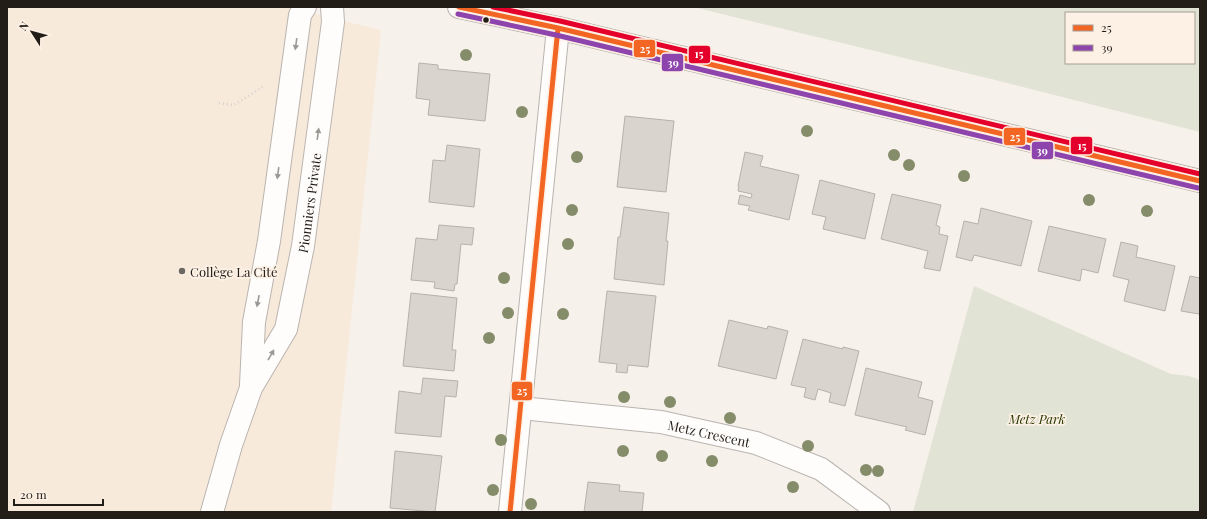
<svg xmlns="http://www.w3.org/2000/svg" width="1207" height="519" viewBox="0 0 1207 519" font-family="'Playfair Display',serif">
<style>
.built{fill:#f8eadb}
.green{fill:#e1e4d4;fill-rule:evenodd}
.building{fill:#d9d4ce;stroke:#b6b1ab}
.lines{fill:none;stroke-linecap:round;stroke-linejoin:round}
.minor-casing{stroke:#bab4af;stroke-width:24}
.tertiary-casing{stroke:#bab4af;stroke-width:24}
.path{stroke:#d4d2d1;stroke-width:2.5;stroke-dasharray:1 3;stroke-linecap:butt}
.minor{stroke:#fefdfc;stroke-width:22}
.tertiary{stroke:#fefdfc;stroke-width:22}
.bus-1-casing{stroke:#fdf1e5;stroke-width:8}
.bus-2-casing{stroke:#fdf1e5;stroke-width:8}
.bus-3-casing{stroke:#fdf1e5;stroke-width:8}
.bus-1{stroke:#f26522;stroke-width:5}
.bus-2{stroke:#8e44ad;stroke-width:5}
.bus-3{stroke:#e4002b;stroke-width:5}
.tree{fill:#858c6a}
.oneway{fill:#9b9895}
.bus-dot{fill:#231d18;stroke:#fdf1e5;stroke-width:1.5}
.poi-dot{fill:#6d6762;stroke:#fdf1e5;stroke-width:1.5}
.labels{text-anchor:middle;dominant-baseline:central;stroke-width:3.5;stroke-linejoin:round;paint-order:stroke}
.street-label{font-size:13px;fill:#231d18;stroke:#fdf1e5}
.poi-label{font-size:13px;fill:#231d18;stroke:#fdf1e5;text-anchor:start}
.park-label{font-size:13px;font-style:italic;fill:#283901;stroke:#fdf1e5}
.line-badge{stroke:#fdf1e5;stroke-width:1.5}
.badge-label{font-size:11px;text-anchor:middle;font-weight:bold;fill:#fff}
</style>
<rect width="100%" height="100%" fill="#f7f1eb"/>
<path class="built" d="M7,7H286L381,30L331,512H7Z"/>
<path class="green" d="M693,7H1200V132L987,78ZM1066,13H1194V63H1066Z
M974,286L1171,374L1189,376L1200,380V512H913Z"/>
<path class="building" d="M419,63L438,65V69L490,74L485,121L428,115L430,100L416,98Z
M625,116L674,121L666,192L617,187Z
M447,145L480,149L474,207L429,202L433,160L445,161Z
M745,152L763,156L760,166L799,175L789,220L748,210L750,206L738,204L740,195L751,198L752,194L738,191L739,186H738Z
M820,180L875,194L865,239L823,229L826,217L812,214Z
M892,194L941,205L936,225L940,227L939,234L948,236L940,271L924,268L928,251L881,239Z
M624,207L669,213L666,241H668L664,285L614,279L618,237H620Z
M981,208L1032,221L1021,266L974,255L972,261L956,257L964,221L978,224Z
M439,225L474,228L472,245L461,244L457,284H455L454,291L434,288L435,282L411,280L416,238L437,240Z
M1049,226L1106,239L1098,273L1082,269L1080,281L1038,271Z
M1121,242L1138,246L1136,257L1175,266L1165,311L1124,301L1129,280L1113,276Z
M1190,276L1200,278V310L1199,314L1181,311Z
M607,291L656,296L648,367L628,365L627,373L616,372L617,364L599,362Z
M411,293L457,298L452,350H456L454,371L403,366Z
M729,320L767,329L768,326L788,331L776,379L718,366Z
M803,339L843,349V347L859,351L845,406L829,402L831,393L818,389L815,400L804,397L806,388L791,385Z
M866,368L922,382L918,397L933,401L925,435L905,430L907,427L855,415Z
M423,378L458,381L456,397L445,396L441,437L395,433L399,391L421,394Z
M395,451L442,456L435,512L390,508Z
M588,482L620,485L619,491L644,493L642,512H584Z"/>
<g class="lines">
<g class="minor-casing">
<g id="minor">
<path d="M251,385L254,322L269,241L300,15L305,7"/>
<path id="s1" d="M521,408L661,422L756,443L821,469L879,512"/>
<path id="s2" d="M212,512L231,445L251,388L286,329L303,246L333,22L332,7"/>
<path d="M510,512L558,28"/>
</g>
</g>
<g class="tertiary-casing">
<path id="tertiary" d="M459,7L558,28L1200,181"/>
</g>
<path class="path" d="M219,103L234,105L264,86"/>
<use href="#minor" class="minor"/>
<use href="#tertiary" class="tertiary"/>
<g class="bus-1-casing">
<path id="bus-1" d="M459,7L558,28L1200,181
M510,512L558,28"/>
</g>
<g class="bus-2-casing">
<path id="bus-2" d="M458,14L556,35L1198,188"/>
</g>
<g class="bus-3-casing">
<path id="bus-3" d="M493,7L560,21L1200,174"/>
</g>
<use href="#bus-1" class="bus-1"/>
<use href="#bus-2" class="bus-2"/>
<use href="#bus-3" class="bus-3"/>
</g>
<g class="tree">
<circle cx="466" cy="55" r="6"/>
<circle cx="522" cy="112" r="6"/>
<circle cx="807" cy="131" r="6"/>
<circle cx="894" cy="155" r="6"/>
<circle cx="577" cy="157" r="6"/>
<circle cx="909" cy="165" r="6"/>
<circle cx="964" cy="176" r="6"/>
<circle cx="1089" cy="200" r="6"/>
<circle cx="572" cy="210" r="6"/>
<circle cx="1147" cy="211" r="6"/>
<circle cx="568" cy="244" r="6"/>
<circle cx="504" cy="278" r="6"/>
<circle cx="508" cy="313" r="6"/>
<circle cx="563" cy="314" r="6"/>
<circle cx="489" cy="338" r="6"/>
<circle cx="624" cy="397" r="6"/>
<circle cx="670" cy="402" r="6"/>
<circle cx="730" cy="418" r="6"/>
<circle cx="501" cy="440" r="6"/>
<circle cx="808" cy="446" r="6"/>
<circle cx="623" cy="451" r="6"/>
<circle cx="662" cy="456" r="6"/>
<circle cx="712" cy="461" r="6"/>
<circle cx="866" cy="470" r="6"/>
<circle cx="878" cy="471" r="6"/>
<circle cx="793" cy="487" r="6"/>
<circle cx="493" cy="490" r="6"/>
<circle cx="531" cy="504" r="6"/>
</g>
<defs><path id="oneway-solid" d="M-6-.8H1V-3.2L6.5 0L1 3.2V.8H-6Z"/></defs>
<g class="oneway">
<use href="#oneway-solid" transform="translate(296 44) rotate(98)"/>
<use href="#oneway-solid" transform="translate(318 134) rotate(-82)"/>
<use href="#oneway-solid" transform="translate(278 173) rotate(98)"/>
<use href="#oneway-solid" transform="translate(258 301) rotate(101)"/>
<use href="#oneway-solid" transform="translate(271 355) rotate(-60)"/>
</g>
<circle class="bus-dot" cx="486" cy="20" r="3.5"/>
<circle class="poi-dot" cx="182" cy="271" r="4"/>
<g class="labels">
<g class="street-label">
<text stroke="none"><textPath href="#s2" startOffset="327">Pionniers Private</textPath></text>
<text stroke="none"><textPath href="#s1" startOffset="190">Metz Crescent</textPath></text>
</g>
<g class="poi-label">
<text x="190" y="271">Collège La Cité</text>
</g>
<g class="park-label">
<text x="1037" y="418">Metz Park</text>
</g>
</g>
<g class="line-badge">
<rect x="633" y="39" width="23" height="19" rx="4" fill="#f26522"/>
<rect x="688" y="45" width="23" height="19" rx="4" fill="#e4002b"/>
<rect x="661" y="53" width="23" height="19" rx="4" fill="#8e44ad"/>
<rect x="1003" y="127" width="23" height="19" rx="4" fill="#f26522"/>
<rect x="1070" y="136" width="23" height="19" rx="4" fill="#e4002b"/>
<rect x="1031" y="141" width="23" height="19" rx="4" fill="#8e44ad"/>
<rect x="511" y="381" width="22" height="20" rx="4" fill="#f26522"/>
</g>
<g class="badge-label">
<text x="645" y="53">25</text>
<text x="699" y="58">15</text>
<text x="673" y="67">39</text>
<text x="1015" y="141">25</text>
<text x="1082" y="150">15</text>
<text x="1042" y="155">39</text>
<text x="522" y="395">25</text>
</g>
<rect width="1207" height="519" fill="none" stroke="#231d18" stroke-width="16"/>
<rect x="1065" y="12" width="130" height="52" fill="#fdf1e5" stroke="#a69c93"/>
<rect x="1073" y="25" width="20" height="6" fill="#f26522" stroke="#a69c93"/>
<text x="1101" y="32" font-size="12" fill="#231d18">25</text>
<rect x="1073" y="45" width="20" height="6" fill="#8e44ad" stroke="#a69c93"/>
<text x="1101" y="52" font-size="12" fill="#231d18">39</text>
<g transform="translate(32 32) rotate(306)" stroke="#fdf1e5" stroke-width="3" paint-order="stroke">
<path d="M0-3L7 15L0 10L-7 15Z" fill="#231d18"/>
<text y="-6" font-size="11" font-weight="bold" text-anchor="middle" fill="#231d18">N</text>
</g>
<path d="M14 499v6h89v-6" fill="none" stroke="#231d18" stroke-width="2"/>
<text x="20" y="499" font-size="12" fill="#231d18" stroke="#fdf1e5" stroke-width="3" paint-order="stroke">20 m</text>
</svg>
